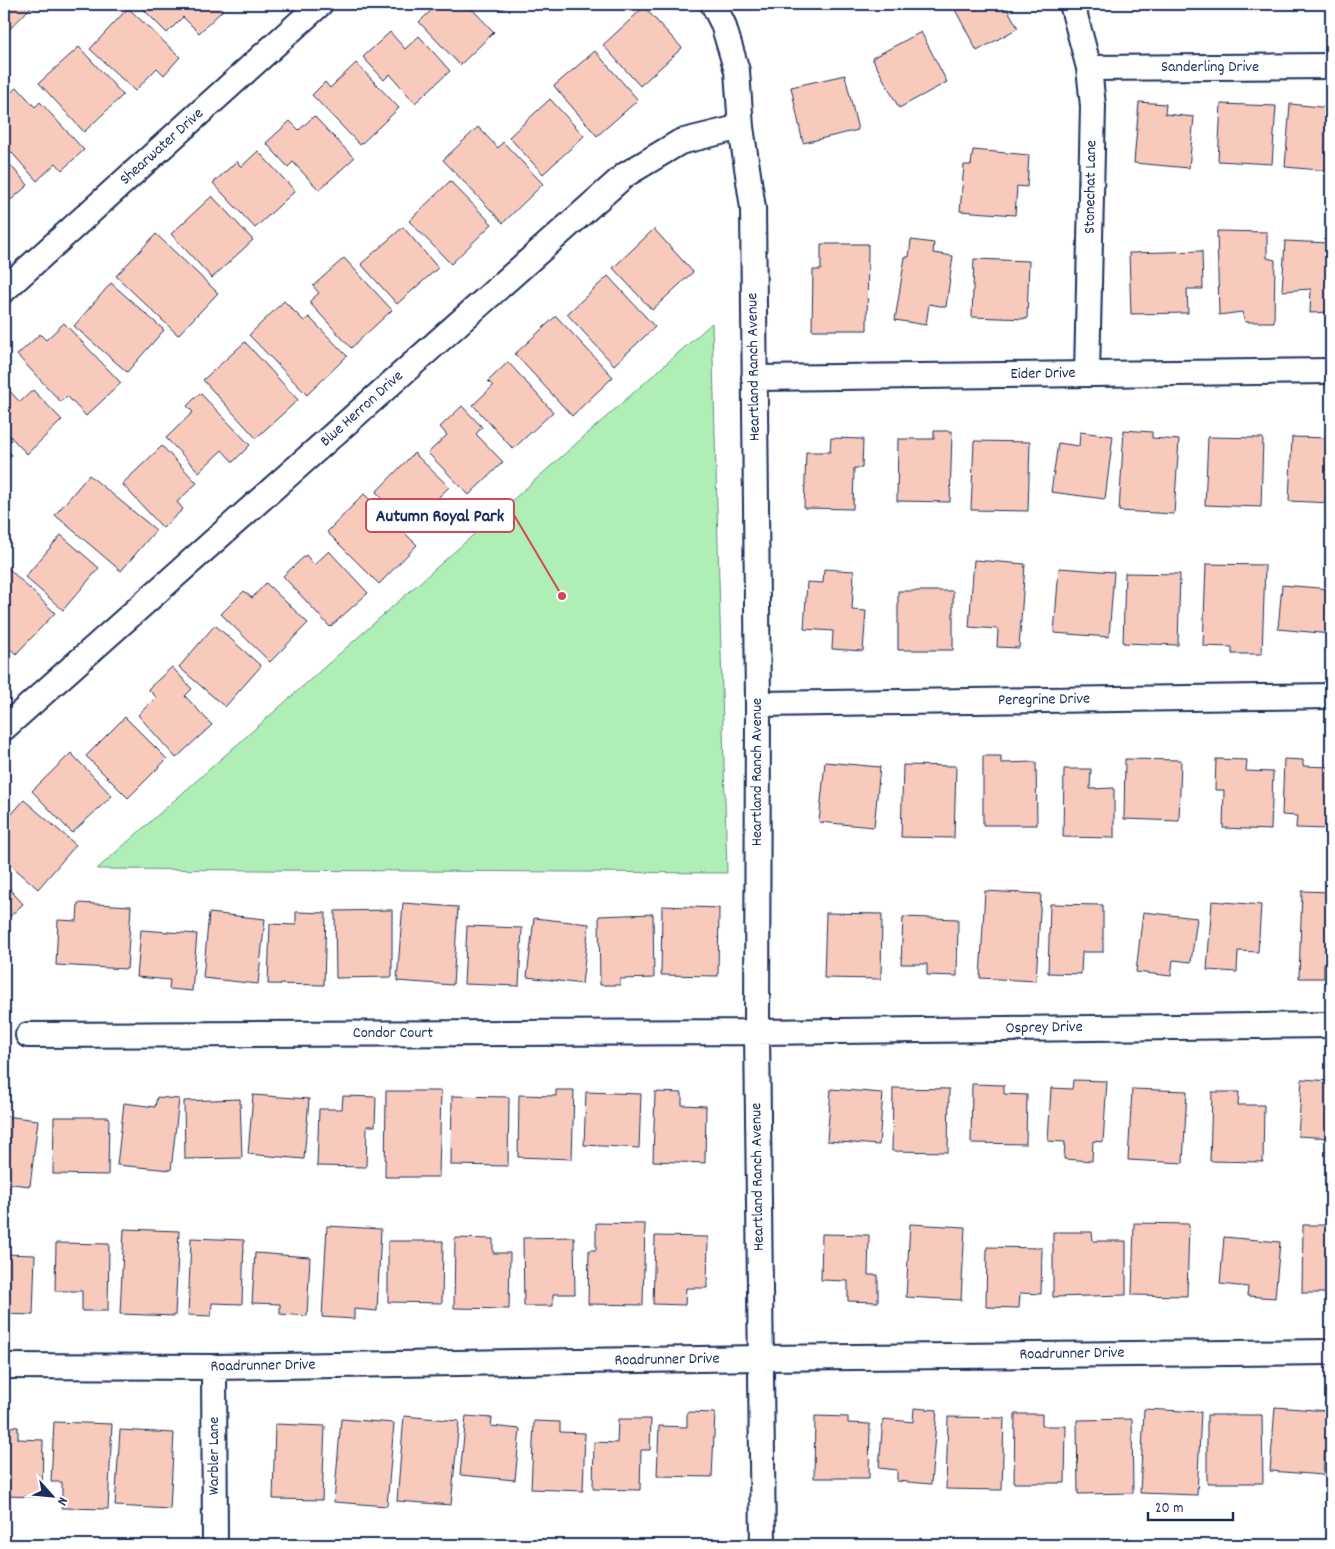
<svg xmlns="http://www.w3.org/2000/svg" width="1335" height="1549" viewBox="0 0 1335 1549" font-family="Dekko,sans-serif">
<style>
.green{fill:#afeeb5;stroke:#658e8a}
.building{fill:#f8cabc;stroke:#1b2f5e}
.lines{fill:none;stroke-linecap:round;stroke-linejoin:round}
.minor-casing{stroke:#1b2f5e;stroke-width:28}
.minor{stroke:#fff;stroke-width:24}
.labels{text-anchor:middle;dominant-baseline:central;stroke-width:5;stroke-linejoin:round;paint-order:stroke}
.street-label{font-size:16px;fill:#1b2f5e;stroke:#fff}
.leader{fill:none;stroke:#d1495b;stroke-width:2}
.callout-dot{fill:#d1495b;stroke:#fff;stroke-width:2}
.callout{fill:#fff;stroke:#d1495b;stroke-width:2}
.callout-label{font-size:18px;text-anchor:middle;font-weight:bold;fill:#1b2f5e}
</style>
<rect width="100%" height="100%" fill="#fff"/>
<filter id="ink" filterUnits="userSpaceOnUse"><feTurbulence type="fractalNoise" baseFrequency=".02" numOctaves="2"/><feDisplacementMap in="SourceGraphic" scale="10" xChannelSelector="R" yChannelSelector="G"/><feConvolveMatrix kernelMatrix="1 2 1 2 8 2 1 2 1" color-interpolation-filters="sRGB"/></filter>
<g filter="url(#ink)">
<path class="green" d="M712,323L727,873L97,869Z"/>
<path class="building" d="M4,4H34L6,33L4,31Z
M138,4H217L223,10L199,33L183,17L167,33Z
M438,4H467L494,32L460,65L419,22Z
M495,4H508L502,10Z
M952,4H1007L1005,5L1018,28L977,51Z
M644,7L682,48L640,86L603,45Z
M128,8L180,57L164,75L157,68L135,91L90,49Z
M390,32L405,49L419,36L450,71L415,103L390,74L384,80L363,57Z
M921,32L947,82L899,108L872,58Z
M79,47L123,95L84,132L39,83Z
M595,51L638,100L597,136L554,86Z
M356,63L399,108L360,145L312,95L325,82L330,88Z
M845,75L858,130L803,143L791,87Z
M17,87L35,107L40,102L84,150L62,170L56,163L37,181L4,144V99Z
M550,99L584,136L543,174L509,137Z
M1139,102L1166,104L1165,114L1194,117L1189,168L1134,163Z
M1221,104L1276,106L1272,164L1218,161Z
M1290,104L1331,108V171L1285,167Z
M314,116L354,158L319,190L293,162L288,167L266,143L290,121L299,130Z
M478,127L498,148L503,142L543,184L503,223L443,160Z
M973,150L1029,155L1027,187L1017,186L1015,215L960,211L964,165H971Z
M258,151L295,191L255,228L213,183L237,161L241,167Z
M4,158L28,185L4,206Z
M450,181L492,224L451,264L409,221Z
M212,196L253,240L212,278L171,234Z
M403,227L438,268L397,304L361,264Z
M654,229L693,272L652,310L613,268Z
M1217,231L1267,232V258L1275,260L1274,322H1245L1242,312L1219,315Z
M156,234L218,293L178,335L116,276Z
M911,240L934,243L933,253L953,256L946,307L929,304L926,325L895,320L905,257H909Z
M1285,241L1329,243L1331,274V312L1310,313L1311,289L1282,291Z
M821,244H868L867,330H812L813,270H821Z
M1202,251L1203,289H1187L1188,313L1131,314L1129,253Z
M344,258L392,310L351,348L309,302L319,293L313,286Z
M974,259L1029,261L1027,319L972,317Z
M608,276L655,327L614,365L567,314Z
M111,283L164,330L127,372L74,326Z
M284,301L304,321L309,317L347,356L307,395L249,335Z
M556,316L613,377L572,416L515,354Z
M64,323L121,383L86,416L67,396L61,402L17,355L40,334L46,340Z
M245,342L298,400L256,438L203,380Z
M508,362L553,412L513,449L473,405L493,386L488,381Z
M4,385L20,402L33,390L62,420L27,454L4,430Z
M200,393L250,445L233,462L222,450L199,472L166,438L193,412L187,406Z
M462,406L482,427L476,434L503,462L469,495L428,453L447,435L440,427Z
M1124,430L1152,432V438L1179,440L1174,514L1119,511Z
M934,431H952L950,502L897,501L898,439H934Z
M1080,432L1113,436L1105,499L1051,492L1058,443L1079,446Z
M1208,437L1263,438L1261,507L1205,505Z
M1292,437L1331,438V503L1289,501Z
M831,438L863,439L862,468H854L853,509L804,508L806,452H830Z
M974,441L1030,442L1028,511L971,510Z
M162,446L197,483L177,502L183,509L163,528L122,484Z
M4,447L12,455L4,463Z
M414,453L449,487L410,526L376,492Z
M89,475L156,530L121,571L55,515Z
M364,494L417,545L379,584L327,532Z
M61,535L99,568L63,610L25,577Z
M329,551L368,593L330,627L283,576L306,555L314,565Z
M974,560L1025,564L1019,648L997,647L998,629L969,627Z
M1206,564L1265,565L1262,654H1232V647L1203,646Z
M5,565L55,613L16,654L4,643Z
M1059,568L1114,572L1109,637L1054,633Z
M824,569L854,571L852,610L866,611L863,651L832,649L833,631L804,629L807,582L823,583Z
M1125,573L1180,574L1178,645L1123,643Z
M266,583L308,623L270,662L221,614L244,591L252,598Z
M1282,585L1331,589V634L1278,629Z
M898,591H953V650H898Z
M215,625L261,666L225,707L179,667Z
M172,667L192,689L185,696L212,725L176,758L138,715L156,697L148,689Z
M125,717L167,759L128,798L86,756Z
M71,753L112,796L72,833L32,791Z
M983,756H1001V763L1036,762L1037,825H983Z
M1125,759L1181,760L1179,821L1124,819Z
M1216,759L1247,760L1246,771L1273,772L1271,830L1223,828L1224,790H1215Z
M1284,759L1303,760V766L1331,767V829L1296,828L1297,816L1282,815Z
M825,762L880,767L874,827L819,822Z
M903,765L956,766L954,838L901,837Z
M1064,769H1091L1090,789L1114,788V838L1063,837Z
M24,800L76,845L38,889L4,859V823Z
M4,883L23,904L4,922Z
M985,891L1041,894L1036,981L980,978Z
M1302,891L1331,892V964H1324V978H1299Z
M1212,901L1261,905L1258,952L1238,951L1237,972L1207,970Z
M78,903L131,906L127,969L56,965L58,920L77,921Z
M403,903L458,907L453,985L397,981Z
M1050,904L1103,905V952H1082L1081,974L1048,973Z
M662,906L719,908L718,976L661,975Z
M392,910V977L336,978L335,911Z
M296,912L326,913L324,985L268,984L270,924L296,925Z
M1143,912L1197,918L1191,962L1173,960L1171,976L1136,972Z
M209,913L265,919L258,984L203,978Z
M826,913L882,914L881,979L824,978Z
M653,914L654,978L620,979V985H600L599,916Z
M903,917L958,919L957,976L927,975V964H901Z
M534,918L589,924L582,984L527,977Z
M467,926L522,928L519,986L464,984Z
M141,930L197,934L192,991L169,989L170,980L137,977Z
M1302,1079L1331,1081V1138L1298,1136Z
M1073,1080L1107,1081L1103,1142L1093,1141L1092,1161L1064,1159L1065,1142L1048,1141L1051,1088L1072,1089Z
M972,1084L1004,1085V1094L1027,1095L1026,1144L971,1143Z
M893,1088L949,1089L948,1152L892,1151Z
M831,1089L883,1093L879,1145L827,1141Z
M1132,1089L1187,1091L1183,1163L1128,1160Z
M556,1090H574L572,1159L518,1157L519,1095L556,1096Z
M386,1091H441L439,1177H385Z
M586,1092L641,1094L639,1148L584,1145Z
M655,1092L682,1093V1105L706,1106L705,1163L653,1161Z
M1212,1092H1239L1238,1105H1264L1263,1162L1210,1161Z
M253,1095L309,1099L304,1159L248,1154Z
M343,1096L376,1097L375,1126H367L366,1167L317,1166L319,1109H342Z
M452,1096L509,1097L508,1166L451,1165Z
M157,1097L179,1099L171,1170L117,1165L124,1103L155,1107Z
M240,1099L242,1158L185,1159L184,1101Z
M4,1116L38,1120L30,1186L4,1183Z
M54,1117H109L108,1175L53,1174Z
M596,1223L645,1224L643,1305L588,1304L589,1250H596Z
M1134,1223L1189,1224L1187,1296L1132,1295Z
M910,1224L965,1227L961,1300L906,1297Z
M1303,1225H1331V1293H1302Z
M327,1226L381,1229L377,1311L354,1309V1319L322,1317Z
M124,1229L179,1231L175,1316L120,1314Z
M1053,1232H1092L1093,1241H1126V1295L1053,1297Z
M822,1234L869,1235L868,1275H878V1302L848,1301V1281L821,1280Z
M655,1236L708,1237L707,1288H686L685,1305L653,1304Z
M574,1237L575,1294H553V1306H524L523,1238Z
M1224,1237L1280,1242L1275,1298L1247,1296L1248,1287L1220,1284Z
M191,1238L244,1240L242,1304L212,1303L211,1316L188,1315Z
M455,1238L493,1239V1253H510L509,1309L454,1308Z
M388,1241H443L442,1303L388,1302Z
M56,1243L109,1244L108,1311H82V1291H55Z
M987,1247L1042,1248L1041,1294L1020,1293L1019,1308L986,1307Z
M255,1253L310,1257L307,1316L280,1314V1304L252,1303Z
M4,1254L35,1255L33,1315L4,1314Z
M1275,1407L1328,1411L1323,1475L1270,1471Z
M914,1408L937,1410L931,1484L897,1481V1470L879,1468L883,1419L913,1422Z
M1144,1409L1201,1412L1197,1495L1140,1493Z
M687,1412L715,1413L712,1477L657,1476L659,1426L687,1427Z
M1015,1414H1042V1426H1066L1065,1483H1014Z
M1207,1415H1262L1263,1483H1207Z
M404,1416L459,1421L451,1505L397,1501Z
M466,1416L492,1418L491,1426L520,1429L515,1480L460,1475Z
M815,1416L848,1417V1423L870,1424L869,1478H814Z
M948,1417L1004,1418L1002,1490L946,1489Z
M341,1419L394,1423L387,1506L334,1502Z
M618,1419H651L650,1450H641L640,1490L593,1489L594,1442L617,1443Z
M1132,1419L1133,1493L1078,1494L1077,1420Z
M534,1421L560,1422V1432L585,1433L583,1491L531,1489Z
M54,1422L112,1424L108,1509L62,1508V1482H51Z
M275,1424L325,1426L322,1500L273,1499Z
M4,1426L18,1427V1439L43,1440L42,1497L4,1496Z
M120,1430L174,1433L170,1509L115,1506Z
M269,1540L303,1545H268Z
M1144,1544L1200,1545H1144Z"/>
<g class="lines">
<g class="minor-casing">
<path id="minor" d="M713,4L723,24L737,71L741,127L753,208L758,704L757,1032L763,1545
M1072,4L1089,68L1093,106L1087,374
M1089,68L1331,66
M4,290L320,4
M754,378L1331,371
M758,704L1331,696
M4,728L625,175L680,142L741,127
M28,1035L757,1032L1331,1025
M4,1366L214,1367L760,1358L1331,1352
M214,1367L215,1545"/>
</g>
<use href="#minor" class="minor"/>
</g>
</g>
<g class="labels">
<g class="street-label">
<text x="1210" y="67">Sanderling Drive</text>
<text transform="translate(162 147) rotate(-42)">Shearwater Drive</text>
<text transform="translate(1091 187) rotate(-89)">Stonechat Lane</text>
<text transform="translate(754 367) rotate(-91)">Heartland Ranch Avenue</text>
<text transform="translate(1043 374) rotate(-1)">Eider Drive</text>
<text transform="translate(362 409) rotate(-42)">Blue Herron Drive</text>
<text transform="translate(1044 700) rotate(-1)">Peregrine Drive</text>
<text transform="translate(757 772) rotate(-90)">Heartland Ranch Avenue</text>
<text transform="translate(1044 1028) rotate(-1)">Osprey Drive</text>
<text x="393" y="1033">Condor Court</text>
<text transform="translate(758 1177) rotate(-91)">Heartland Ranch Avenue</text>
<text transform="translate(1072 1354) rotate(-1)">Roadrunner Drive</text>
<text transform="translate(667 1360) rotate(-1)">Roadrunner Drive</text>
<text transform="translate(263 1366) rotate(-1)">Roadrunner Drive</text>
<text transform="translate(214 1456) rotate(-90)">Warbler Lane</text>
</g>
</g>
<path class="leader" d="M562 596L514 515"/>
<circle class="callout-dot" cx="562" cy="596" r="5"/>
<rect class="callout" x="366" y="499" width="148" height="33" rx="5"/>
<g class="callout-label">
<text x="440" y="521">Autumn Royal Park</text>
</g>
<rect width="1335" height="1549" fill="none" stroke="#fff" stroke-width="20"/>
<rect x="10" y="10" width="1315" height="1529" fill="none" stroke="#1b2f5e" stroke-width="2" filter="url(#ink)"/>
<g transform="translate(52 1496) rotate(117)" stroke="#ffffff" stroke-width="4" paint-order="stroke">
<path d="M0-4L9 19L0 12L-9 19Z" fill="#1b2f5e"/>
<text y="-8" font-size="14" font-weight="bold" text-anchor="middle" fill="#1b2f5e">N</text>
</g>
<path d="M1148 1512v8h85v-8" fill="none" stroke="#1b2f5e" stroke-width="2.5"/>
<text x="1155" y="1512" font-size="15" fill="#1b2f5e" stroke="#ffffff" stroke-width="4" paint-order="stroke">20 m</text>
</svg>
